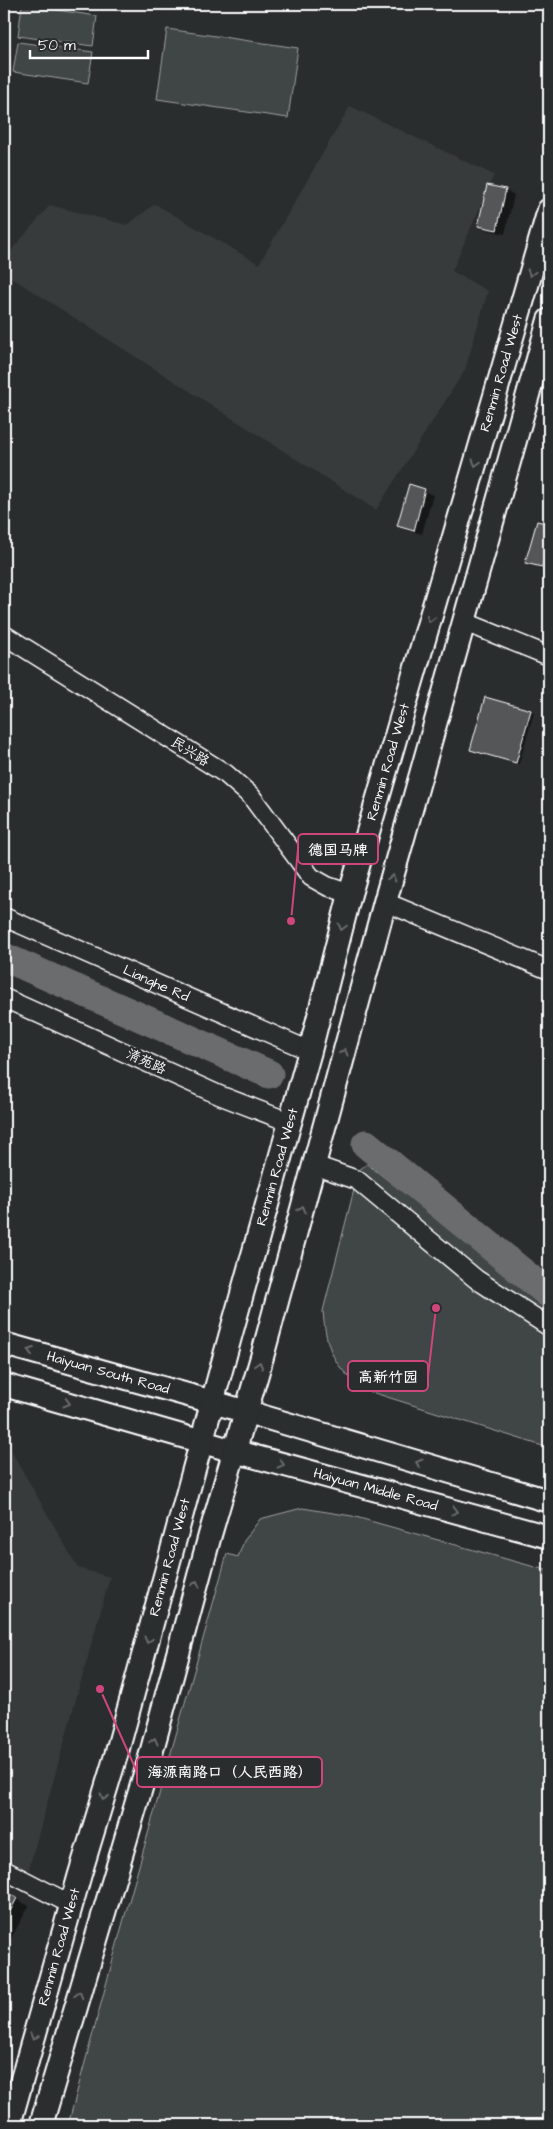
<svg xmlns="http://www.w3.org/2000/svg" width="553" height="2129" viewBox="0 0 553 2129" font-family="'Architects Daughter','LXGW WenKai TC',sans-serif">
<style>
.built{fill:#373a3b}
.green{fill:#414445;stroke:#a0a2a2}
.shadow{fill:#0007}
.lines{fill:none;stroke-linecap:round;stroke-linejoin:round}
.river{stroke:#6a6c6d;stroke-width:29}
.building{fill:#555758;stroke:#fff}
.minor-casing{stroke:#fff;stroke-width:21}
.major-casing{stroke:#fff;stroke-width:26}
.minor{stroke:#2a2d2e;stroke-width:18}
.major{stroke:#2a2d2e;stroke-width:22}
.oneway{stroke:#6a6c6d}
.labels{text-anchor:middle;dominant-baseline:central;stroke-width:4.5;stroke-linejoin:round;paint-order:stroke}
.street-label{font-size:14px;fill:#fff;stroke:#2a2d2e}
.leader{fill:none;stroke:#ce467c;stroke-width:2}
.callout-dot{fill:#ce467c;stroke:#2a2d2e;stroke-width:2}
.callout{fill:#2a2d2e;stroke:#ce467c;stroke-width:2}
.callout-label{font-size:15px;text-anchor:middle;font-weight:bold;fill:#fff}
</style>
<rect width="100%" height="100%" fill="#2a2d2e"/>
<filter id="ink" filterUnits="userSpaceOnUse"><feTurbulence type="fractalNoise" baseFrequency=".02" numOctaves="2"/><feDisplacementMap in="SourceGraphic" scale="10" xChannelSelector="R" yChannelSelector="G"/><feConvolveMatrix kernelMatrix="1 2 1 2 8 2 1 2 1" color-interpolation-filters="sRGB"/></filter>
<g filter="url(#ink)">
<path class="built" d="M350,106L494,175L452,271L488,291L465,370L376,510L4,273V259L50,205L127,225L155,204L259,264Z
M4,1438L78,1568L110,1577L28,1872L4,1861Z"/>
<path class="green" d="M22,5L97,16L93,46L18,36Z
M167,29L298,48L288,118L157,99Z
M18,42L93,52L88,83L13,72Z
M367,1164L549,1306V1448L365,1390C334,1368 326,1349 323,1311L359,1170Z
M302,1508L352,1516L549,1571V2125H68L122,1926L227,1554L238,1557L244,1541L260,1519Z"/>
<path class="shadow" d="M506,190L514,195L505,234L488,230L480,225Z
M410,486L433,495L422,534L407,530L399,526Z
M537,522L549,525V571L527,562Z
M530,711L534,713L519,764L471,750Z
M4,1892L29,1906L8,1944L4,1942Z
M4,1963L7,1965L4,1971Z"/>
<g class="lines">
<path class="river" d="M4,957L269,1074
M366,1144L549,1294"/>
</g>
<path class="building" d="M487,185L506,189L497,230L478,226Z
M409,484L425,489L414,531L397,526Z
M537,521L549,524V539L542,567L525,563Z
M485,697L531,710L516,763L470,750Z
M4,1891L17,1898L4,1923Z"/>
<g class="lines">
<g class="minor-casing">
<g id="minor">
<path d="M465,622L549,656"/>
<path d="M4,635L226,774L251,796L311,877L327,886L350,894"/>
<path d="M385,902L549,970"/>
<path id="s1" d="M4,917L310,1051"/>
<path d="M4,998L219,1095L289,1122"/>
<path d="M314,1165L357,1180L476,1279L548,1326L549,1325"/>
<path d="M4,1870L72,1905"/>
</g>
</g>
<g class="major-casing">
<g id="major">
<path id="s2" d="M4,1344L213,1402L549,1501"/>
<path id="s3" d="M4,1385L234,1451L549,1537"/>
<path id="s4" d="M9,2125L80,1874L117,1752L230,1337L310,1051L350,894L549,210"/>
<path d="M41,2125L149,1761L210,1535L262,1357L385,902L549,320"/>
</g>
</g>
<use href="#minor" class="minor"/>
<use href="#major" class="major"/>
</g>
<defs><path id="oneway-chevron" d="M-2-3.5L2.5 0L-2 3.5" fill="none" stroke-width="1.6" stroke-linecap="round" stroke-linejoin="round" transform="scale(1.25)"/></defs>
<g class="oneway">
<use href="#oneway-chevron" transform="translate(531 273) rotate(106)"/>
<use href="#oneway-chevron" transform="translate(476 463) rotate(106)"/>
<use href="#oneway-chevron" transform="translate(430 619) rotate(106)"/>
<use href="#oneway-chevron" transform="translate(392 878) rotate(-74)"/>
<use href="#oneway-chevron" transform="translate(342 927) rotate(105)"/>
<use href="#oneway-chevron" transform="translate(344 1052) rotate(-75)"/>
<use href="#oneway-chevron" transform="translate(302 1209) rotate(-75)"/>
<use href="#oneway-chevron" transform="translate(31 1351) rotate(-164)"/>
<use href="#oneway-chevron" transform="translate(259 1365) rotate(-74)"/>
<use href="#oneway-chevron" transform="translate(67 1403) rotate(16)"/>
<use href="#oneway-chevron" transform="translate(419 1463) rotate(-164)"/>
<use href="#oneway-chevron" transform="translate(281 1464) rotate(15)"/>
<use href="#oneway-chevron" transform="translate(455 1511) rotate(15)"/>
<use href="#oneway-chevron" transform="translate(196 1584) rotate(-75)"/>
<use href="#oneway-chevron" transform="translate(148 1640) rotate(105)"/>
<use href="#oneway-chevron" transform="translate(154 1741) rotate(-75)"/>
<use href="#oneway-chevron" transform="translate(104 1797) rotate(107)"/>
<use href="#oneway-chevron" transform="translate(79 1995) rotate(-74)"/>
<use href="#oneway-chevron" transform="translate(34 2037) rotate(106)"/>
</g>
</g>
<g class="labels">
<g class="street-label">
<text stroke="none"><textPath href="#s4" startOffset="1820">Renmin Road West</textPath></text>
<text transform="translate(190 752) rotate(32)">民兴路</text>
<text stroke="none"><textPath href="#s4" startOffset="1415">Renmin Road West</textPath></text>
<text stroke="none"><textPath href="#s1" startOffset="166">Lianghe Rd</textPath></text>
<text transform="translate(146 1062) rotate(24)">清苑路</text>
<text stroke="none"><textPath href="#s4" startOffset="995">Renmin Road West</textPath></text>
<text stroke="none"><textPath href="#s2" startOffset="108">Haiyuan South Road</textPath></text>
<text stroke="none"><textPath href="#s3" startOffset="386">Haiyuan Middle Road</textPath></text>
<text stroke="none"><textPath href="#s4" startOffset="590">Renmin Road West</textPath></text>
<text stroke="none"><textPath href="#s4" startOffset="185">Renmin Road West</textPath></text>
</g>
</g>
<path class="leader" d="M291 921L298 849M436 1308L428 1376M100 1689L137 1772"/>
<g class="callout-dot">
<circle cx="291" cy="921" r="5"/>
<circle cx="436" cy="1308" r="5"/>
<circle cx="100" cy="1689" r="5"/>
</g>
<g class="callout">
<rect x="298" y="834" width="80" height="30" rx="5"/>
<rect x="348" y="1361" width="80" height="30" rx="5"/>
<rect x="137" y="1757" width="185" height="30" rx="5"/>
</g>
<g class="callout-label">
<text x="338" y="855">德国马牌</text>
<text x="388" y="1382">高新竹园</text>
<text x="230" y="1777">海源南路口（人民西路）</text>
</g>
<rect width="553" height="2129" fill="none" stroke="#2a2d2e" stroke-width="20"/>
<rect x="10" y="10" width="533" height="2109" fill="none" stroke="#fff" stroke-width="2" filter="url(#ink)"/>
<path d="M30 50v8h118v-8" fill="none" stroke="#ffffff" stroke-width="2.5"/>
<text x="38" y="50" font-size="15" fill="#ffffff" stroke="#2a2d2e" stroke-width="4" paint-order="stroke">50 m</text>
</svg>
